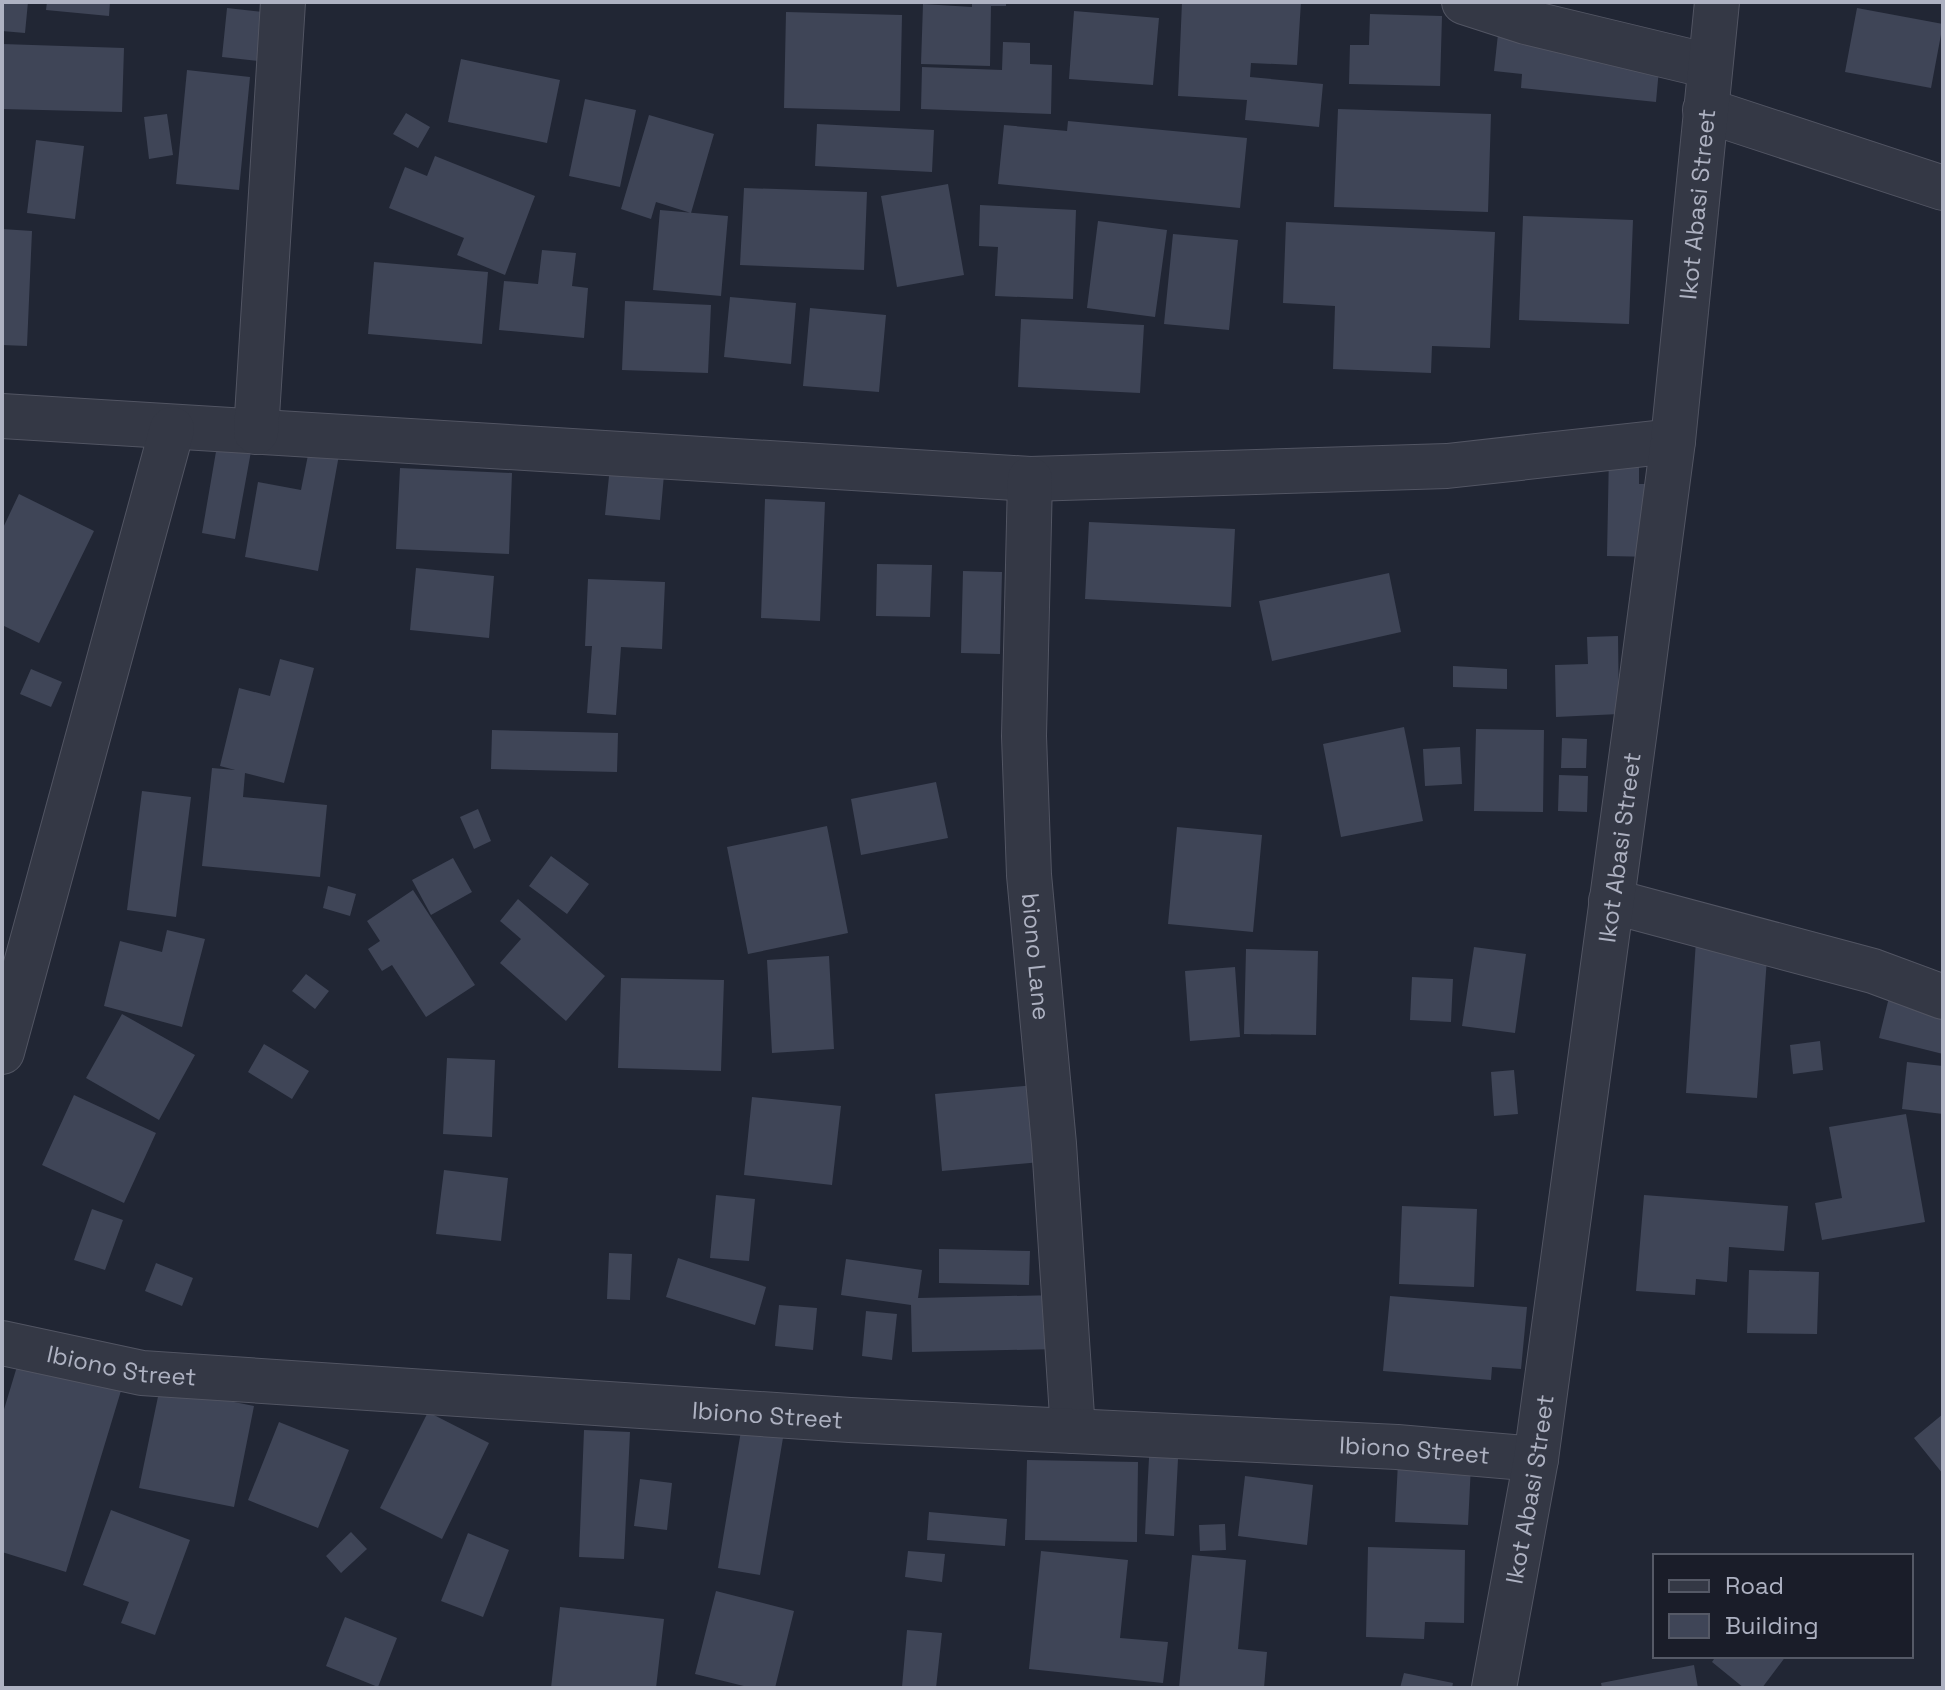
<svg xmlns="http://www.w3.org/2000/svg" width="1945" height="1690" viewBox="0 0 1945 1690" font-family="'Space Grotesk',sans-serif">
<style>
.building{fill:#3f4557}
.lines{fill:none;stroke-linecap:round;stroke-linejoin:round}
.street-casing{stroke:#525563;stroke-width:46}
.street{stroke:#343845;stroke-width:44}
.labels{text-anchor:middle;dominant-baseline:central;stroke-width:7;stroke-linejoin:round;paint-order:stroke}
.street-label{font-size:24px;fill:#aeb2c2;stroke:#1a1d29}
</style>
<rect width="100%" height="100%" fill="#212634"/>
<path class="building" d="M2,2H28L25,33L2,31Z
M47,2H110L109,16L46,10Z
M972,2H1006V6H991L990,66L921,64L923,4L972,7Z
M1182,2H1301L1297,65L1251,63L1250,77L1323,84L1319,127L1245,120L1247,100L1178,96Z
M227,8L281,14L276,63L222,57Z
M1857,8L1943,24L1931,88L1845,72Z
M1074,11L1159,18L1153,85L1069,79Z
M786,12L902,15L900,111L784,108Z
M1370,14L1442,16L1440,86L1349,84L1350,45H1369Z
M1498,34L1659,69L1656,102L1521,88L1522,74L1494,71Z
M1003,42L1030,43V64L1052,65L1051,114L921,109L922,67L1002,70Z
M2,44L124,48L122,112L2,109Z
M461,59L560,80L547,143L448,122Z
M187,70L250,77L239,190L176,184Z
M585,99L636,110L620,187L569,176Z
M1338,109L1491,114L1488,212L1334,207Z
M406,113L430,127L418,148L393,134Z
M167,114L173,155L149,159L144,117Z
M649,115L714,134L691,213L656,202L651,219L621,209Z
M1068,121L1247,138L1240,208L998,184L1004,125L1067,131Z
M817,124L934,130L932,172L815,166Z
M36,140L84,146L75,219L27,213Z
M435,156L535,196L505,275L457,255L464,238L389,208L405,167L427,176Z
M948,184L964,275L897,287L881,196Z
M744,188L867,192L864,270L740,265Z
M980,205L1076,210L1073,299L995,296L998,247L979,246Z
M660,210L728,216L721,296L653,290Z
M1523,216L1633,220L1629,324L1519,320Z
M1098,221L1167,230L1155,317L1087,308Z
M1286,222L1495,232L1490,348L1432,346L1431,373L1333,369L1335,306L1283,303Z
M2,229L32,231L27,346L2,345Z
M1173,234L1238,240L1229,330L1164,324Z
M542,250L576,253L572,286L588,288L584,338L499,330L504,281L538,284Z
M374,262L488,272L482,344L368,334Z
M730,297L796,303L791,364L724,357Z
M625,301L711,305L708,373L622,370Z
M810,308L886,315L879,392L803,386Z
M1021,319L1144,325L1140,393L1018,387Z
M218,440L252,446L235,539L202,533Z
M612,447L666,452L660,520L605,515Z
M309,450L339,455L318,571L245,557L258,482L301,490Z
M1609,453H1639V484H1656L1655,557L1607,556Z
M400,468L512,473L509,554L396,549Z
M19,494L94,531L39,643L2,625V530Z
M765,499L825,502L820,621L761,618Z
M1089,522L1235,529L1231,607L1085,599Z
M877,564L932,565L930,617L876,616Z
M416,568L494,576L489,638L410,630Z
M963,571L1002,572L1000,654L961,653Z
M1389,573L1401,632L1272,661L1259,601Z
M588,579L665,582L662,649L621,647L616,715L587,713L592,646H585Z
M1618,636L1619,714L1556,717L1555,665L1588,664L1587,637Z
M280,659L314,668L284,783L245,773L243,797L327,805L320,877L202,866L212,768L235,770L220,766L239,688L270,696Z
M1453,666L1507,669V689L1453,687Z
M31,669L62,682L51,707L20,694Z
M1404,727L1423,821L1341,837L1323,744Z
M1476,729L1544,730L1543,812L1474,811Z
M492,730L618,733L617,772L491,769Z
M1562,738L1587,739L1586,768H1561Z
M1460,747L1462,784L1425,786L1423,749Z
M1559,775L1588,776L1587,812L1558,811Z
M936,782L948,838L861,855L851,799Z
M142,791L191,797L176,917L127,910Z
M478,809L491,841L474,849L460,817Z
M827,826L848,933L748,954L727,847Z
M1177,827L1262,835L1253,932L1168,924Z
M551,856L589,884L567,914L529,886Z
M453,858L472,892L431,915L412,880Z
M328,886L356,894L350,916L323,908Z
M413,890L475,985L426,1017L392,965L382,971L368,949L380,941L367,921Z
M518,899L605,976L566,1021L500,963L521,939L500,921Z
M1697,925L1769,930L1757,1098L1686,1093Z
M167,930L205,939L182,1027L104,1006L120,941L162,952Z
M1474,947L1526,954L1515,1033L1462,1026Z
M1246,949L1318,951L1316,1035L1244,1034Z
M829,956L834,1049L772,1053L767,960Z
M1235,967L1240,1037L1190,1041L1185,971Z
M306,974L329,991L315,1009L292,991Z
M1412,977L1453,979L1451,1022L1410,1020Z
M1894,977L1943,990V1054L1879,1038Z
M621,978L724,980L721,1071L618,1068Z
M122,1014L195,1055L159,1120L86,1078Z
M1820,1041L1823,1070L1793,1074L1790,1045Z
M264,1044L309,1071L292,1099L248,1072Z
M447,1058L495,1060L492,1137L443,1134Z
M1907,1062L1943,1066V1114L1902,1109Z
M1514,1070L1518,1114L1494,1116L1491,1072Z
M1035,1085L1041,1162L942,1171L935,1094Z
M74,1095L156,1133L124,1203L42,1165Z
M752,1097L841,1106L832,1185L744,1175Z
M1906,1114L1925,1222L1822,1240L1815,1203L1842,1198L1829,1127Z
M444,1170L508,1178L501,1241L436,1234Z
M716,1195L755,1199L749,1261L710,1258Z
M1644,1195L1788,1206L1784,1251L1729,1247L1727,1282L1696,1279L1695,1295L1636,1291Z
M1402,1206L1477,1209L1474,1287L1399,1284Z
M92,1209L123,1220L105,1270L74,1260Z
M939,1249L1030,1251L1029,1285L939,1283Z
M609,1253L632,1254L630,1300L607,1299Z
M678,1258L766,1287L755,1325L666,1297Z
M846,1259L922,1270L918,1298L1058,1295L1059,1349L912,1352L911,1305L841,1295Z
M156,1263L193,1278L182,1306L145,1291Z
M1749,1270L1819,1272L1817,1334L1747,1333Z
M1390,1296L1527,1307L1521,1369L1492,1367L1491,1380L1383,1371Z
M779,1305L817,1308L813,1350L775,1346Z
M866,1311L897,1314L892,1360L862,1356Z
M25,1340L127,1371L66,1572L2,1552V1416Z
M160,1387L254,1406L234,1507L139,1488Z
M428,1412L489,1443L442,1539L380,1508Z
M1943,1414V1474L1914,1438Z
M743,1419L785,1426L760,1575L718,1568Z
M279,1422L349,1450L318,1528L248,1500Z
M584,1430L630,1432L624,1559L579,1557Z
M1150,1439L1179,1440L1174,1536L1145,1534Z
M1027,1460L1138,1462L1137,1542L1025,1540Z
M1398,1462L1471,1465L1468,1525L1395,1522Z
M1245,1476L1313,1485L1307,1545L1238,1536Z
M640,1479L672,1483L667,1530L634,1526Z
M111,1510L190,1540L155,1635L121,1623L129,1602L83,1585Z
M929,1512L1007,1519L1005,1546L927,1540Z
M1225,1524L1226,1550L1200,1551L1199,1525Z
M351,1532L367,1549L341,1573L326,1556Z
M468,1533L509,1550L483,1617L441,1601Z
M1368,1547L1465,1550L1464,1623L1425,1622L1424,1639L1366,1637Z
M908,1551L945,1554L942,1582L905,1577Z
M1041,1551L1128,1560L1120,1638L1168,1642L1163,1683L1029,1669Z
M1192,1555L1246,1560L1238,1649L1267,1652L1264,1688H1179Z
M716,1591L794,1611L775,1688H752L695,1674Z
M560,1607L664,1619L656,1688H551Z
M345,1617L397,1638L378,1687L326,1666Z
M907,1630L942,1633L936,1688L902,1687Z
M1716,1656H1786L1762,1688H1744L1712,1662Z
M1694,1665L1698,1688H1602L1601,1683Z
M1404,1673L1453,1683L1452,1688H1400Z"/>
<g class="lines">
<g class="street-casing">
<g id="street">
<path d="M1464,2L1526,22L1709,66"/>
<path d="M1705,110L1943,188"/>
<path d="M2,416L1030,479L1447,466L1673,441"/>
<path d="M256,432L283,2"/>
<path id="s1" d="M1030,479L1024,736L1029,875L1054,1144L1073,1431"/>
<path d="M1611,901L1873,971L1943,997"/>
<path d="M2,1052L172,429"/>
<path id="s2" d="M2,1343L142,1373L850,1420L1397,1447L1536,1459"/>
<path id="s3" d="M1494,1688L1536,1459L1636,722L1673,441L1717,2"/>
</g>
</g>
<use href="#street" class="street"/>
</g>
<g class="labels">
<g class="street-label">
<text stroke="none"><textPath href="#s3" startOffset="1498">Ikot Abasi Street</textPath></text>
<text stroke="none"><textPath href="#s3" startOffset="850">Ikot Abasi Street</textPath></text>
<text stroke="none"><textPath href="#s1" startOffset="478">biono Lane</textPath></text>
<text stroke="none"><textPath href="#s2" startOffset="122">Ibiono Street</textPath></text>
<text stroke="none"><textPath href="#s2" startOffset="770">Ibiono Street</textPath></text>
<text stroke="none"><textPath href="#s2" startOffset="1418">Ibiono Street</textPath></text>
<text stroke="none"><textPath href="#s3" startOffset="202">Ikot Abasi Street</textPath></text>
</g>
</g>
<rect width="1945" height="1690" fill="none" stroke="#aeb2c2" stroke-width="8"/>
<rect x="1653" y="1554" width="260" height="104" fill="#1a1d29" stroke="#555966" stroke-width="2"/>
<rect x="1669" y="1580" width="40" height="12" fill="#343845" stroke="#555966" stroke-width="2"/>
<text x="1725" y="1594" font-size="24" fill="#aeb2c2">Road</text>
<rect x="1669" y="1614" width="40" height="24" fill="#3f4557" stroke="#555966" stroke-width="2"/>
<text x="1725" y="1634" font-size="24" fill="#aeb2c2">Building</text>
</svg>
